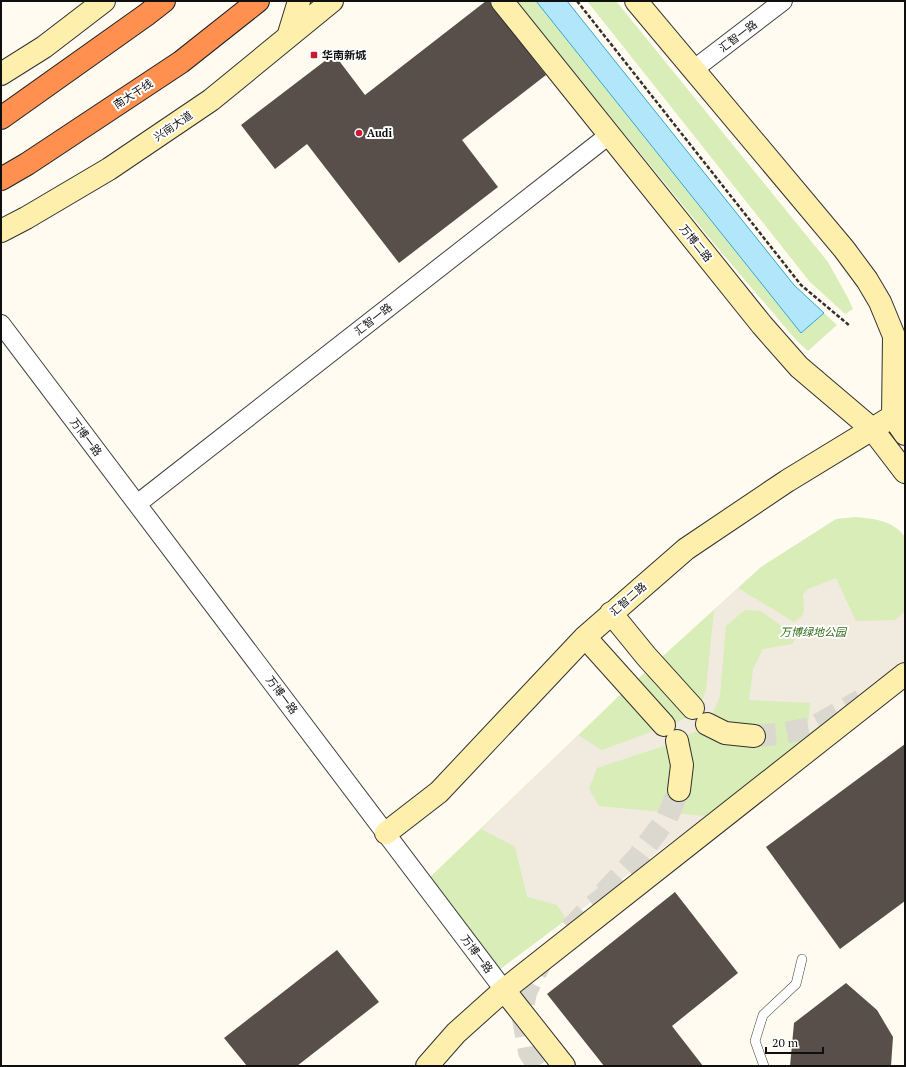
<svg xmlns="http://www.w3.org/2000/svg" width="906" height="1067" viewBox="0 0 906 1067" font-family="'PT Serif','Noto Sans SC',serif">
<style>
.green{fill:#d8edb7}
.plaza{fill:#f1eade}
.water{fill:#b1e6fb;stroke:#32a4d8}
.building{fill:#594f4a}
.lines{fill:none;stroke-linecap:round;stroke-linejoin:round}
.secondary-tunnel{stroke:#dbd8cf;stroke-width:22;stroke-dasharray:22 11;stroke-linecap:butt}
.lane-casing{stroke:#424242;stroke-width:10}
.street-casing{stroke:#424242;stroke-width:20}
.secondary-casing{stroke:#313131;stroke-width:24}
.highway-casing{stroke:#202020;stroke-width:24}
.path{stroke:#313131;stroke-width:2.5;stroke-dasharray:4 2;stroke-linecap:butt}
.lane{stroke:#fff;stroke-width:9}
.street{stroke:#fff;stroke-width:18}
.secondary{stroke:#ffefac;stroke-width:22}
.highway{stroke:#ff904f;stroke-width:22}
.poi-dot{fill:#cb1b32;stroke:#fff;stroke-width:1.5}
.labels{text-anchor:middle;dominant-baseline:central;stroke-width:4;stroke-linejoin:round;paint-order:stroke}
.street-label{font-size:11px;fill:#0f0f0f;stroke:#fff}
.poi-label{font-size:11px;font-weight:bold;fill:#0f0f0f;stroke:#fff;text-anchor:start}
.park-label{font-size:11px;font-style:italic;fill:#326d19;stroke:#fff}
</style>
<rect width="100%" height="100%" fill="#fffbf1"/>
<path class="green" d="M516,1H536L801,333L824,313L837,325L808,351L796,340L716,246Z
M587,1H616L828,262L848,298L853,309L845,314L810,282Z
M855,517C875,519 893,520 905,537V667L499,970L428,879L620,695L761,567L836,519Z"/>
<path class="plaza" d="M836,578L856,621L895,620L905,611V660L807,735L810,703L749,700L753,669L763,649L792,644L796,637L761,611L745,610L726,626L720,696L712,716L701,729L664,746L597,768L589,789L599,806L706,816L567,920L557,905L527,897L515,847L481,829L578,735L602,750L680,721L690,715L702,701L706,689L714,610L738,588L794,622L802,616L804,611L803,594L808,589Z"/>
<path class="water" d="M536,1H567L794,285L824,313L801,333Z"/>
<path class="building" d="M486,1H489L546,75L462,140L498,187L399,263L307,144L275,169L241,125L334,54L365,95Z
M905,744V901L840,949L766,847Z
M675,892L738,973L672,1026L703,1066H604L547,994Z
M337,950L379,1002L297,1066H247L224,1038Z
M846,983L877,1010L893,1037L891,1066H790L794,1023Z"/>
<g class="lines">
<path class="secondary-tunnel" d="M754,736L779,734L812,728L861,700
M604,893L637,858L667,818L679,790
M570,929L590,908L619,886
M538,1066L529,1052L522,1014L526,992L544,957"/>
<g class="lane-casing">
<path id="lane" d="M764,1066L755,1041L763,1015L796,984L802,959"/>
</g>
<g class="street-casing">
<path id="street" d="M693,70L783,1
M1,324L504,990
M137,504L609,135"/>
</g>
<g class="secondary-casing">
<path id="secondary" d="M502,1L762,325L799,367L872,429L905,472
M636,1L844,249L867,280L880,302L894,336L893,417L905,434
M288,37L299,1
M1,74L44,47L104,1
M1,231L26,218L109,169L211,100L332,1
M611,613L646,656L693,708
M585,637L664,725
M707,724L725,733L754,736
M677,741L682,765L679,790
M386,833L439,792L585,637L686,549L787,481L905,409
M504,990L564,1066
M427,1066L456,1033L504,990L905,674"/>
</g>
<g class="highway-casing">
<path id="highway" d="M1,118L146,15L164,1
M1,179L27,164L181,62L258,1"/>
</g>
<path class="path" d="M577,1L801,285L850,326"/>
<use href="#lane" class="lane"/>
<use href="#street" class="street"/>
<use href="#secondary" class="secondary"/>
<use href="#highway" class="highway"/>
</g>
<g class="poi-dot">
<rect x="310" y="51" width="8" height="8" rx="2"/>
<circle cx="359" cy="133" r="4"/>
</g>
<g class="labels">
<g class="street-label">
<text transform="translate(738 36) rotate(-37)">汇智一路</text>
<text transform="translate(133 94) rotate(-33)">南大干线</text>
<text transform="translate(173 126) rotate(-34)">兴南大道</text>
<text transform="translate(696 243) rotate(51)">万博二路</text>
<text transform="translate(373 319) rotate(-38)">汇智一路</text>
<text transform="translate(86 437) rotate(53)">万博一路</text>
<text transform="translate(628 599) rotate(-41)">汇智二路</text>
<text transform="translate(282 695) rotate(53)">万博一路</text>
<text transform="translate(477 954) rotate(53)">万博一路</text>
</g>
<g class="poi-label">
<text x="322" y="55">华南新城</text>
<text x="367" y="133">Audi</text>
</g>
<g class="park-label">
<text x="813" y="632">万博绿地公园</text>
</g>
</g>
<rect width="906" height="1067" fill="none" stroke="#0f0f0f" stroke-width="4"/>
<path d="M766 1047v6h57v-6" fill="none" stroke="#0f0f0f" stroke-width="2"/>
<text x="772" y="1047" font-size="12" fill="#0f0f0f" stroke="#ffffff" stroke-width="3" paint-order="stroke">20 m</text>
</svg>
